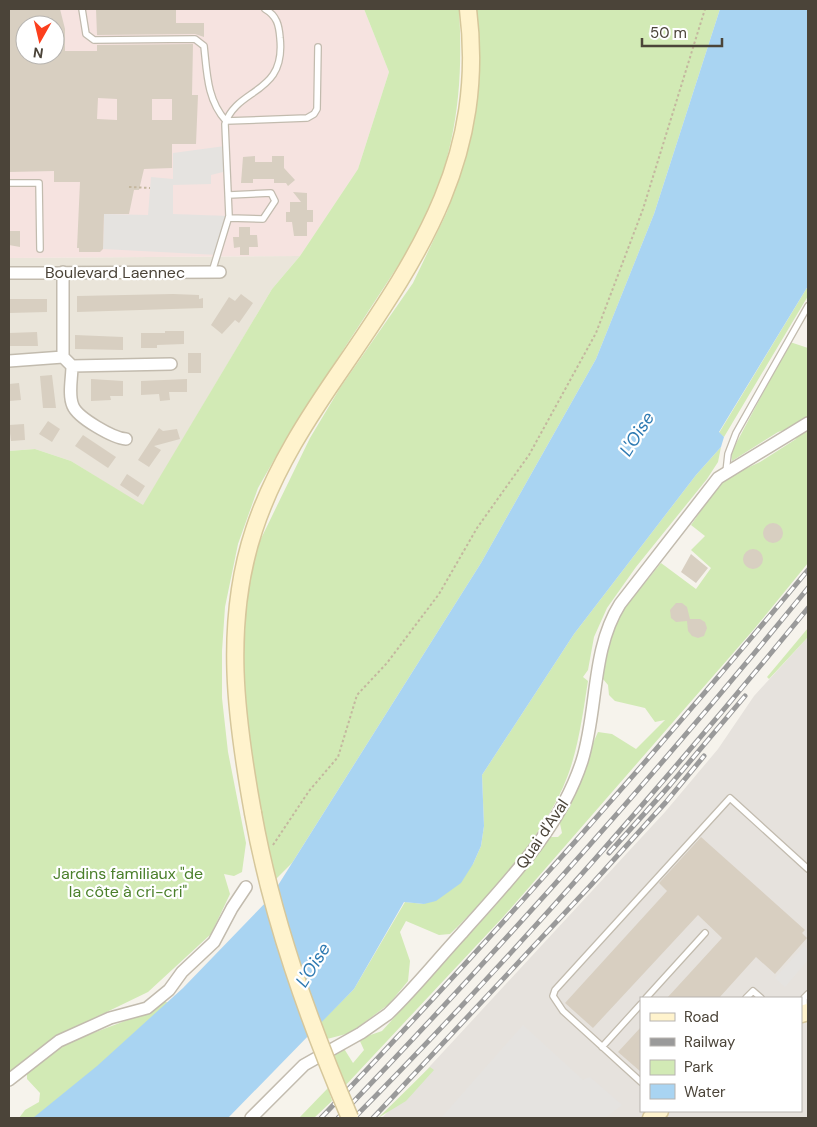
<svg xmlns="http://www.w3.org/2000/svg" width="817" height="1127" viewBox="0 0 817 1127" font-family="'DM Sans',sans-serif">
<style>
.residential{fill:#eae5da}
.industrial{fill:#e6e2dd;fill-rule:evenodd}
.medical{fill:#f6e3e0;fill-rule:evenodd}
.green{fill:#d2eab5}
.parking{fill:#e5e3e0}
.water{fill:#a9d4f2}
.building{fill:#d8cfc1;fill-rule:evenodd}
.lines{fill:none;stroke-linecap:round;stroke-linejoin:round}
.lane-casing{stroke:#c2bbae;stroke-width:8}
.street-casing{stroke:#c2bbae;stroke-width:14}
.secondary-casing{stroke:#d6c79b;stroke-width:19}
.path{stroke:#c4b79f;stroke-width:2;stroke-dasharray:2.5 2.5;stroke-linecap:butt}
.lane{stroke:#fff;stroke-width:5.5}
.street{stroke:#fff;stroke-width:11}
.secondary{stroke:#fff3cd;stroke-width:16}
.rail-casing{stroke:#9a9a9a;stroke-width:5}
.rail{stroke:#fff;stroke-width:3;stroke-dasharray:9;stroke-linecap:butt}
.secondary-bridge-casing{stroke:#d6c79b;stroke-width:19;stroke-linecap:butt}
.secondary-bridge{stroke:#fff3cd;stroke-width:16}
.labels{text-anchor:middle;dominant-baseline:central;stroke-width:4.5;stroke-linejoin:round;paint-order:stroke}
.street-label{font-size:16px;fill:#4b4439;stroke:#fff}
.park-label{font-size:16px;fill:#4a7f2a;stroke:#fff}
.water-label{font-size:18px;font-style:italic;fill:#2e7ab2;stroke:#fff}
</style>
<rect width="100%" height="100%" fill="#f6f3ec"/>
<path class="residential" d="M300,256L272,289L143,506L71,461L35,449L9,451V258Z"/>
<path class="industrial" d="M808,637V1118H382L665,812L718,749L754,696ZM641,998H801V1111H641Z"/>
<path class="medical" d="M9,9H364L389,72L358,169L300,256L9,258ZM25,25H55V55H25Z"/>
<path class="green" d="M364,9H459C464,92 455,156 420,232L291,430L258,488L238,544L225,607L222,651V698L228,752L246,843L242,872L234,876L224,874L230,894L211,934L148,992L53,1038L9,1074V451L35,449L71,461L143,505L272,289L300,256L358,169L389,72Z
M472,9H720L654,214L596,359L481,563L292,863L274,881L248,752L241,635L254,553L310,438L340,388L413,283L447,212L465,160L471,125Z
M808,286V296L724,437L719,433Z
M790,342L808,348V563L755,628L504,916L344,1087L331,1054L343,1047L353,1063L364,1050L359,1039L382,1031L496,905L550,837H558L562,833L559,819L598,732L612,734L636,749L665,720L655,722L645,708L615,701L609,695L608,685L603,679L605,651L614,626L623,610L661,563L696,589L711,568L691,550L705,536L691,525L723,479L760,462L796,439L797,434L791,428L778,432L732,461L731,453Z
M721,447L718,462L707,479L636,567L607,608L594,637L588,670L583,677L588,681C583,712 579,745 568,775C547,832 493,892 450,934L439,935L406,921L400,932L410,961L408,981L389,1004L350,1033L327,1039L320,1023L354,989L405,902L424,904L473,864L481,846L484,826L482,775L574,634L696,475Z
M808,628V637L769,679L767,677Z
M162,1001L170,1003L44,1118H19L25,1110L39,1102L40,1093L27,1079V1072L43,1052L138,1016Z
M430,1067L434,1070L406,1101L378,1118Z
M328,1088L332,1101L314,1118H299Z"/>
<path class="parking" d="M225,146L227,171L211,175V184L173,185V214L229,216L218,255L103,249L104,214L148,215L151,177L173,179V153Z
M804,946L808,950V960L785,987L775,978Z
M523,1025L583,1080L590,1077L622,1105L605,1118H441Z"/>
<path class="water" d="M720,9H808V286L719,432L724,437L721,447L696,475L574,634L482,775L484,826L481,846L473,864L461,883L436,901L424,904L404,902L354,989L228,1118H33L97,1066L183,988L270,898L481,563L596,359L654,214Z"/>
<path class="building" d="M9,9H60L65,29V51H97V45L193,44L192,95H198L196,144H172V168L144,169L139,190H134L129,214H104L103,249L100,252H79V248H77L80,182H54V171L9,172ZM25,25H55V55H25ZM98,98L117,99V120L97,119ZM152,99H172V120H152Z
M96,9H176V23H204V37L195,34L97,35Z
M255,156V162H272V156H284V168L295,180L288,186L286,183H274V179H253V183H241L243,157Z
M293,192L307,193V210H313V222H307V236H294L292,222H286V212H290V202H301Z
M239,227H250V235H257L258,247H249V255H240V247L234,248L233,237H239Z
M9,231H20V247L9,245Z
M173,294L199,295V299L203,298V308L77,312V296Z
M241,294L253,303L239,323L235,320L222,334L211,325L229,297L235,301Z
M9,299H47V312L9,313Z
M165,331H184V344L157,345V348H141V333H165Z
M37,332L38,346H9V333Z
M75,335L123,337V350L75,349Z
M188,353H201V373H188Z
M52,375L56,408H43L40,376Z
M91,379L123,381V396H110L111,400L91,401Z
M187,379V392H169L170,400L160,401L159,394L141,395V381Z
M19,383L21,400L9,401V384Z
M48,421L60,429L52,442L39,434Z
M24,424L25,440L11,441L9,425Z
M159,428L163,431L177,429L180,439L154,446L161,450L149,467L138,460Z
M83,435L116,457L108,468L75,446Z
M127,474L145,486L138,497L120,485Z
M763 533a10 10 0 1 1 20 0a10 10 0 1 1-20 0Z
M743 559a10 10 0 1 1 20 0a10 10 0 1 1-20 0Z
M691,554L708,568L696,583L681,572Z
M676,603H682L687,607L690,619H700L705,622L707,628L704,636L698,638L692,636L688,631L687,621L676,622L671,618L670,610Z
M701,837L805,930L802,933L807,938L775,974L756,957L719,998H667L722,938L698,915L593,1028L565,1003L667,891L659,883Z
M641,1027V1072L618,1052Z"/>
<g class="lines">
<g class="lane-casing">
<path id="lane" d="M82,9L86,34L94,40L195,39L204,46C207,73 207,100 226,121L307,118L314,114L317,109L318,47
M9,183H39L40,249
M229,218L263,219L275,201L271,193L229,195
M212,272L229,216L225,124C237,87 286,95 280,38C279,25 277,16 265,9
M726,472L728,454L736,433L808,306
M646,998L705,933
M746,998L753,991L761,998
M804,1011V998L808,994
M602,1047L641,1004
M641,1082L563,1011L553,996L555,990L730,798L808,869"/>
</g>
<g class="street-casing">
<path id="street" d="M63,272V357L72,366C72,378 68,395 73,406C78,418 113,438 126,439
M9,273L220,272
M9,361L63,357
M72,366L171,364
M9,1080L59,1041L110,1018L147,1008L169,990L182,972L214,942L232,908L246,887
M251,1118L304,1065L361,1033L388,1014C414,989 437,960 462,933C508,881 560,829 582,761C598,710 591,650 620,604L718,478L808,423"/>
</g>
<g class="secondary-casing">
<path id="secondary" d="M253,813C236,719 223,624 254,530C274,469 309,416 345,364C423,250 486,154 468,9
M801,1014L808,1012
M651,1118L660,1111"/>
</g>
<path class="path" d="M129,187L150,188
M273,845L309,791L338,757L357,695L387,663L439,594L477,528L529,455L596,333L643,209L705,9"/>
<use href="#lane" class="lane"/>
<use href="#street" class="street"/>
<use href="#secondary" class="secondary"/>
<g class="rail-casing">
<path id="rail" d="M609,853L670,785L745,696
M321,1118C490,941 652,758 808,570
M338,1118C501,948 659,771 808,588
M354,1118C514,956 664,784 808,608
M373,1118L591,885L666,802L704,756"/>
</g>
<use href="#rail" class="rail"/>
<g class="secondary-bridge-casing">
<path id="secondary-bridge" d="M253,813C272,919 308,1019 350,1118"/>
</g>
<use href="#secondary-bridge" class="secondary-bridge"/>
</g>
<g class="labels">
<g class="street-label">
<text x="115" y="272">Boulevard Laennec</text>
<text transform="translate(542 834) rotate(-56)">Quai d'Aval</text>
</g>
<g class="park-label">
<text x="128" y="873">Jardins familiaux "de<tspan x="128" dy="18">la côte à cri-cri"</tspan></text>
</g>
<g class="water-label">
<text transform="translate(637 434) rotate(-58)">L'Oise</text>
<text transform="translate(313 965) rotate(-58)">L'Oise</text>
</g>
</g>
<rect width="817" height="1127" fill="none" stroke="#4b4439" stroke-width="20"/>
<rect x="640" y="997" width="162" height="115" fill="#ffffff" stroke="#b7b4b0"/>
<rect x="650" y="1013" width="25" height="8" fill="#fff3cd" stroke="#b7b4b0"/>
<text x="684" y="1022" font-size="15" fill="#4b4439">Road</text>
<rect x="650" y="1038" width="25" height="8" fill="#9a9a9a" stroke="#b7b4b0"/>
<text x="684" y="1047" font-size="15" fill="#4b4439">Railway</text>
<rect x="650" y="1060" width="25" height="15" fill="#d2eab5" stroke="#b7b4b0"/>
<text x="684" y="1072" font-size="15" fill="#4b4439">Park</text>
<rect x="650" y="1084" width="25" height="15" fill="#a9d4f2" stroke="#b7b4b0"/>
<text x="684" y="1097" font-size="15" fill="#4b4439">Water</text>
<g transform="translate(40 40) rotate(188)"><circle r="24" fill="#ffffff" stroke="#b7b4b0"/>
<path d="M0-4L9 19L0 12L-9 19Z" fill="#fc3f1d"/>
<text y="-8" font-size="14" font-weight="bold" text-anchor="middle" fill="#4b4439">N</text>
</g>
<path d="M642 38v8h80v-8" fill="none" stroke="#4b4439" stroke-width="2.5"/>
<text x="650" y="38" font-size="15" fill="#4b4439" stroke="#ffffff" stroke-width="4" paint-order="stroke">50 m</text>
</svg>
